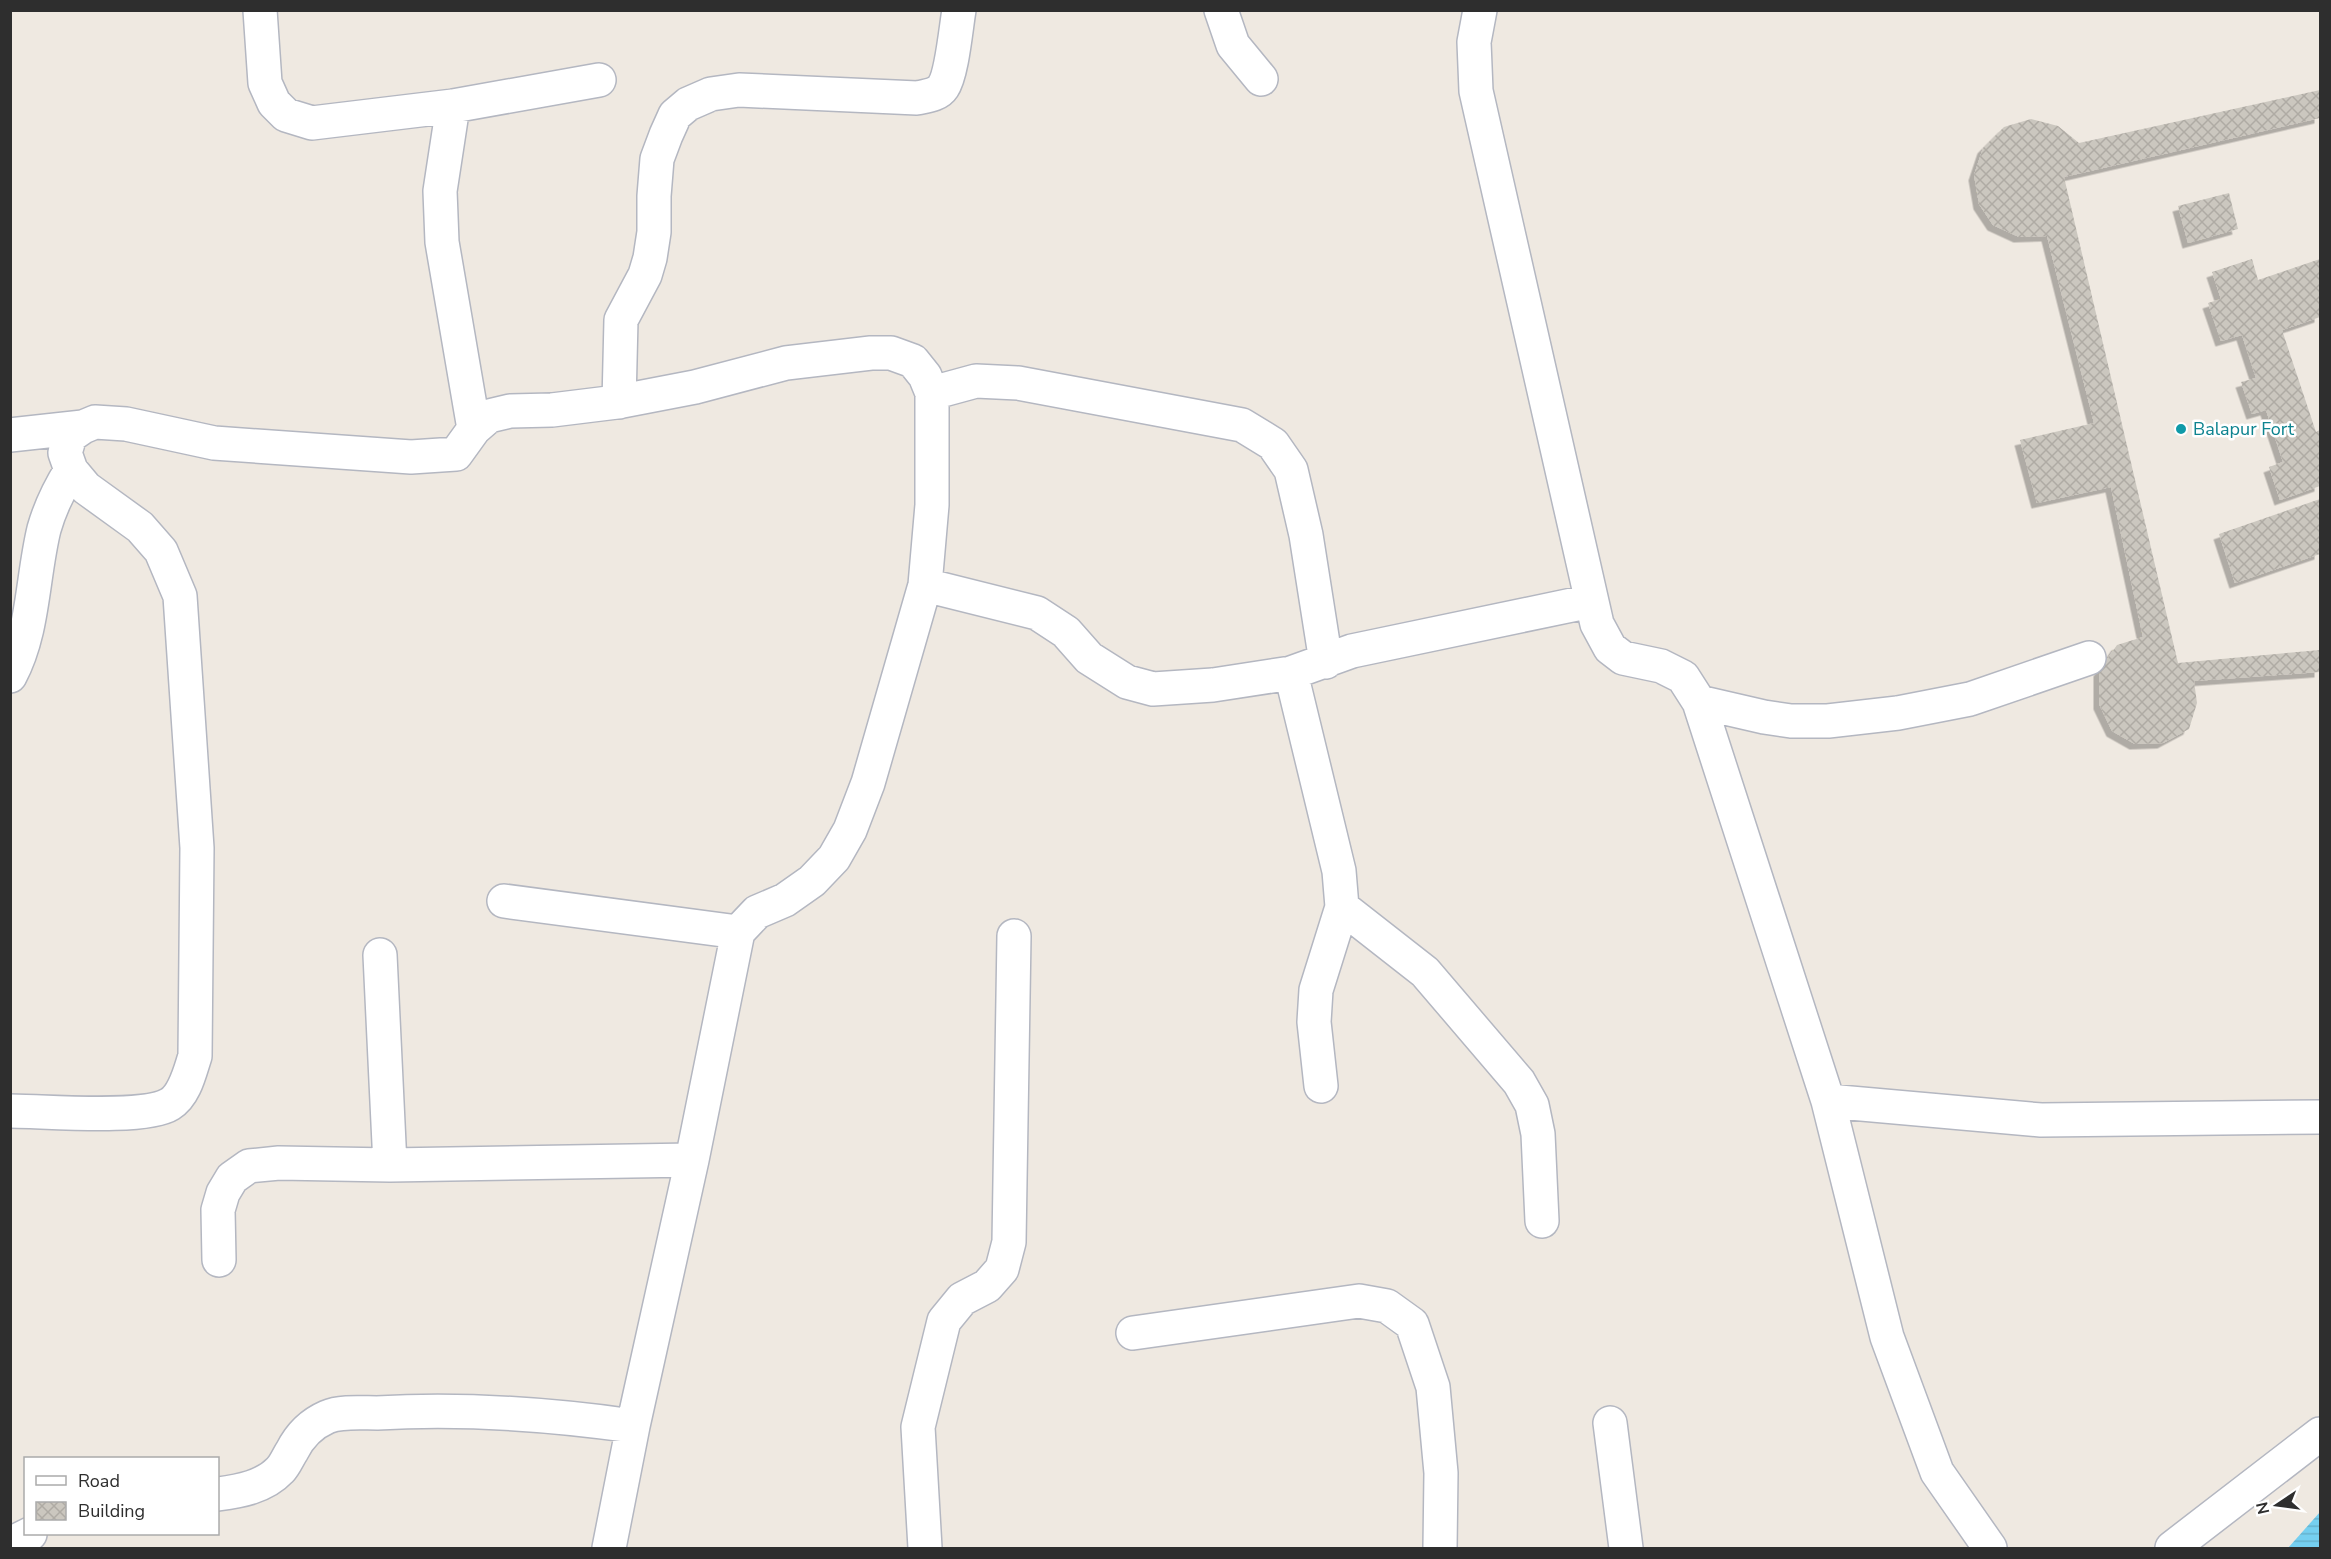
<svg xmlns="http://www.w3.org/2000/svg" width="2331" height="1559" viewBox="0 0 2331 1559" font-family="'Nunito Sans',sans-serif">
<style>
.water{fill:url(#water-rules)}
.building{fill:url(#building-cross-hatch);filter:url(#shadow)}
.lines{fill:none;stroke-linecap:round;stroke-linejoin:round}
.minor-casing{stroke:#b4b7c1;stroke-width:36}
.minor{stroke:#fff;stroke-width:33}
.culture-dot{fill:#0f9aa8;stroke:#fff;stroke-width:2}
.labels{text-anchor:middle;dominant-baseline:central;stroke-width:5;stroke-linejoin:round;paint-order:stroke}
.culture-label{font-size:18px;fill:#0d838f;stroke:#fff;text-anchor:start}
</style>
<defs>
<pattern id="water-rules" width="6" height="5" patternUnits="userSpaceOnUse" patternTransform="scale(1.5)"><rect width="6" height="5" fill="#75cff0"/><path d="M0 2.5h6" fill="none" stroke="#66b2ce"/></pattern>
<pattern id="building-cross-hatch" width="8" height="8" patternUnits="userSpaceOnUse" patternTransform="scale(1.5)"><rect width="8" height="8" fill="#cbc7bf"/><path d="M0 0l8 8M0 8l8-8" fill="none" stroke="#afaba4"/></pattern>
<filter id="shadow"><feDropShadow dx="-5.5" dy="5.5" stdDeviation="0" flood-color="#0004"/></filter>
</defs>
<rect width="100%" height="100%" fill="#efe9e1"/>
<path class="water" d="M2320,1512V1548H2288Z"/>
<path class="building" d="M2320,90V118L2064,177L2178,663L2320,650V672L2194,681L2197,703L2189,729L2163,743L2135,744L2112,731L2099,704V671L2117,645L2143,637L2111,487L2037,503L2020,440L2094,423L2047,236L2019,237L1993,225L1979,204L1974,175L1983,148L2004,127L2031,119L2058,126L2079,143Z
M2229,193L2238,229L2188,243L2178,206Z
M2252,259L2258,280L2320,259V317L2282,330L2316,432L2320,430V486L2280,500L2269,467L2283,462L2266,410L2252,414L2241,382L2256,378L2242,335L2221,341L2208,303L2221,299L2212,272Z
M2320,499V554L2235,583L2219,534Z"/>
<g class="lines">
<g class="minor-casing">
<path id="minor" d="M260,10L265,83L274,103L286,115L312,123L453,106L599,80
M1221,10L1233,45L1261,79
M1480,10L1474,42L1476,91L1597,624L1610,648L1623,658L1661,666L1683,677L1699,702L1828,1101L1887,1337L1937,1472L1990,1548
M453,106L440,191L442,242L474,429
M932,393L976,381L1018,383L1242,425L1273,444L1291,470L1306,535L1326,662
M619,402L621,320L645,275L650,258L654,232V196L657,159L666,135L675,115L688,104L711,94L739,90L917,98C926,96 938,95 943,87C952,74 956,27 959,10
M10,435L83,427
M925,585L1037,613L1066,632L1089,658L1127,682L1153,689L1213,685L1291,673L1352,651L1591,601
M1291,673L1339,871L1342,907L1316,990L1314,1022L1321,1086
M10,676C34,631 32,578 44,529C50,508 59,489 71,470
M1699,702L1764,717L1791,721H1828L1898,713L1970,699L2089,658
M504,901L738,932
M1342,907L1425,972L1519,1082L1532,1105L1538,1134L1542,1221
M380,955L390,1165
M1828,1101L2041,1120L2320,1117
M10,1111C44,1111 145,1120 170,1104C185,1095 190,1071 195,1056L197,848L180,596L161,551L140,527L86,488L71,470L65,453L70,436L83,427L95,422L126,424L214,443L411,457L456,454L474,429L489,416L510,411L552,410L617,402L695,387L786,363L871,353H891L913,361L925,376L932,393V505L925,585L868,783L850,830L834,858L812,881L785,900L757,912L738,932L692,1160L633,1426L609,1548
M219,1260L218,1210L223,1193L232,1178L249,1166L279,1163L390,1165L692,1160
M1133,1333L1359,1301L1387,1306L1412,1324L1433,1387L1441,1473L1440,1548
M1610,1423L1626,1548
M218,1494C240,1491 264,1487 280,1470C285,1465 288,1457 292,1451C300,1435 311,1424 327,1417C341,1411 362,1413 377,1413C463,1408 548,1414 633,1426
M10,1544L30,1534
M925,1548L918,1427L944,1321L962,1299L987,1286L1002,1269L1009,1242L1014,936
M2172,1548L2320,1434"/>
</g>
<use href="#minor" class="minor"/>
</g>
<circle class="culture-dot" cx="2181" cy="429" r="6"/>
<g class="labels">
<g class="culture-label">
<text x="2193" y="429">Balapur Fort</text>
</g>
</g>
<rect width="2331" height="1559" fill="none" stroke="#2e2e2e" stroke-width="24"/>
<rect x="24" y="1457" width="195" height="78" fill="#ffffff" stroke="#ababab" stroke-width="1.5"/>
<rect x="36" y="1476" width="30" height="9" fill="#ffffff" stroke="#ababab" stroke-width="1.5"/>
<text x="78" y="1487" font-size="18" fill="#2e2e2e">Road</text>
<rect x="36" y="1502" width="30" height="18" fill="url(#building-cross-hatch)" stroke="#ababab" stroke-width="1.5"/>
<text x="78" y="1517" font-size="18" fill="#2e2e2e">Building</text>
<g transform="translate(2277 1505) rotate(257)" stroke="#ffffff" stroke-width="4.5" paint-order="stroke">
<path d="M0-4.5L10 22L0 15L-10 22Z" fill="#2e2e2e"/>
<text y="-9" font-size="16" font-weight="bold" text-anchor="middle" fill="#2e2e2e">N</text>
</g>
</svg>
